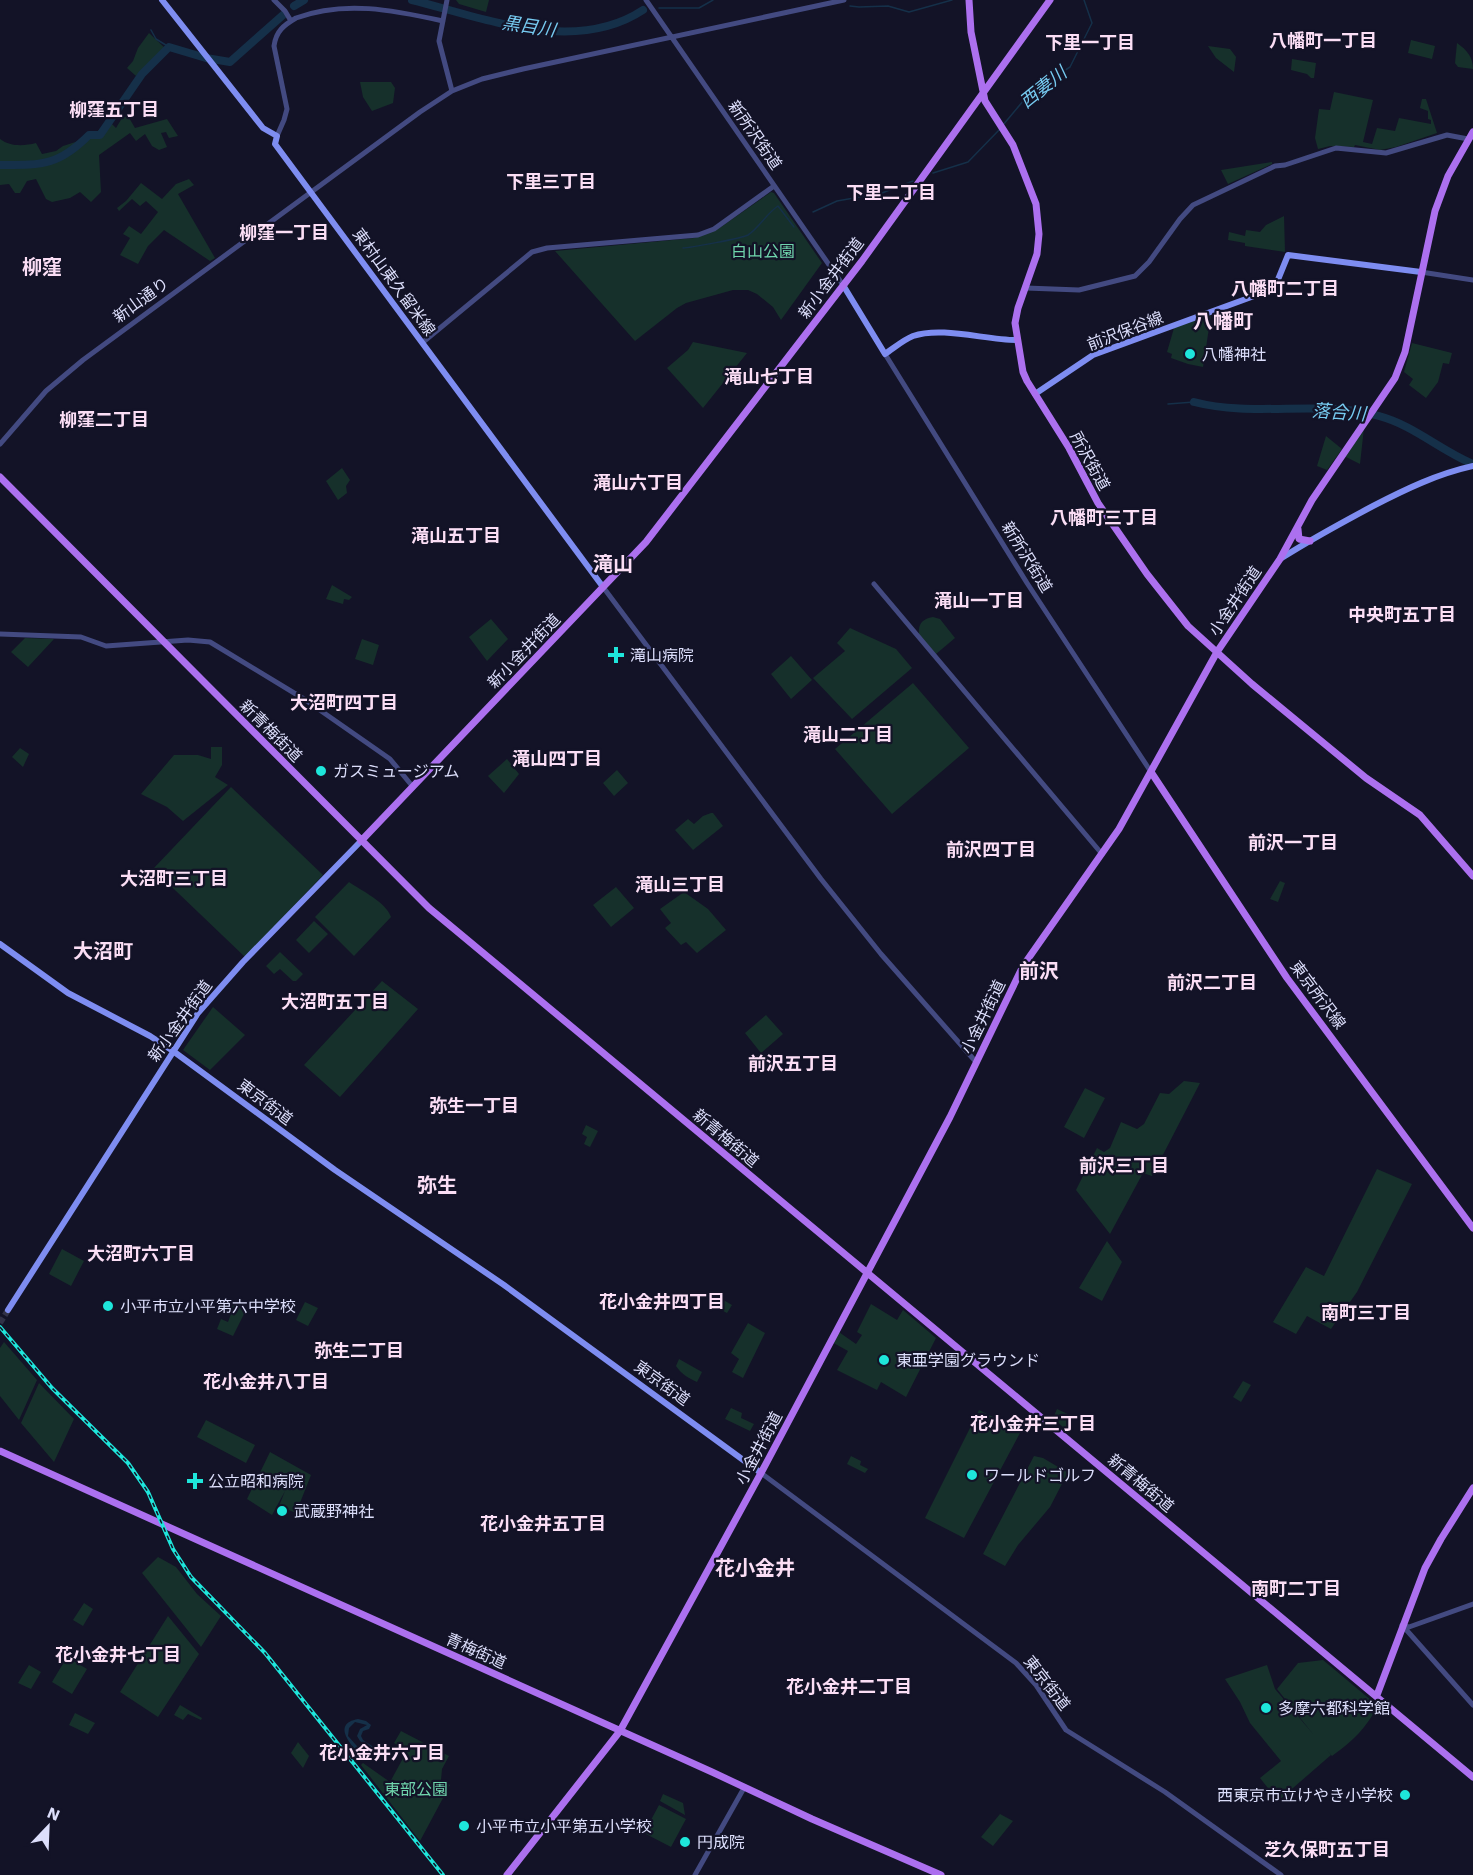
<svg xmlns="http://www.w3.org/2000/svg" width="1473" height="1875" viewBox="0 0 1473 1875" font-family="'Work Sans','Noto Sans JP',sans-serif">
<style>
.green{fill:#16302b}
.water{fill:#153049;fill-rule:evenodd}
.lines{fill:none;stroke-linecap:round;stroke-linejoin:round}
.stream{stroke:#153049;stroke-width:1.5}
.river{stroke:#153049;stroke-width:8}
.secondary-tunnel{stroke:#313147;stroke-width:6;stroke-dasharray:6 3;stroke-linecap:butt}
.tertiary{stroke:#434a81;stroke-width:5}
.secondary{stroke:#7e8df1;stroke-width:6}
.primary{stroke:#ac70ef;stroke-width:7}
.rail-casing{stroke:#1ee6db;stroke-width:4}
.rail{stroke:#131327;stroke-width:1.5;stroke-dasharray:4.5;stroke-linecap:butt}
.poi-dot{fill:#1ee6db;stroke:#131327;stroke-width:2}
.labels{text-anchor:middle;dominant-baseline:central;stroke-width:4.5;stroke-linejoin:round;paint-order:stroke}
.street-label{font-size:16px;fill:#dcdefb;stroke:#131327}
.park-label{font-size:16px;fill:#6fd4ac;stroke:#131327}
.poi-label{font-size:16px;fill:#dcdefb;stroke:#131327;text-anchor:start}
.water-label{font-size:18px;font-style:italic;fill:#76caf0;stroke:#131327}
.neighbourhood-label{font-size:18px;font-weight:bold;fill:#fbdef5;stroke:#131327}
.quarter-label{font-size:20px;font-weight:bold;fill:#fbdef5;stroke:#131327}
</style>
<rect width="100%" height="100%" fill="#131327"/>
<path class="green" d="M456,0H489L486,12L459,4Z
M149,33L165,48L136,76L127,68L133,61L138,48Z
M1411,40L1435,46L1432,59L1408,53Z
M1457,43C1467,50 1473,57 1473,69L1458,67L1455,63Z
M1208,46L1230,49L1236,57L1234,72L1216,58Z
M1292,59L1316,63L1314,78H1311L1307,74L1291,70Z
M360,82H391L395,88L393,103L372,111L363,97Z
M1334,92L1373,100L1363,142L1372,144L1377,128L1395,131L1399,118L1431,124V120L1428,119V111L1420,108L1422,99H1426L1437,133L1396,147L1380,150L1355,145L1354,147L1330,146L1318,149L1315,138L1319,109L1330,110Z
M128,116L135,128L167,119L178,136L169,138L166,132L161,133L167,147L159,150L152,146L145,134L136,141L130,133L99,155L101,192L91,202L80,192L70,198L52,202L46,199L36,179L27,181L20,193H15L9,184L0,185V139C11,147 24,146 36,143L42,154L56,151L63,146L91,137L109,121L116,128L122,118Z
M1272,162V164L1228,184L1221,170Z
M189,179L194,185L178,194L215,258L210,261L164,230L148,246L138,264L120,255L130,238L123,234L129,226L141,234L158,212L146,201L140,206L132,199L119,211L117,208L126,201L141,183L162,199L176,184Z
M771,192L774,193L822,263L781,320L773,307L757,294L748,290H733L686,303L677,308L635,341L555,251L694,238L721,227Z
M1284,216L1285,252L1245,246V243L1228,240L1229,232L1245,236L1246,230L1260,232L1266,225Z
M1211,315L1203,367L1188,364L1171,358L1172,354L1167,352L1174,328Z
M693,342L747,353L703,408L667,368L688,350Z
M1412,343L1452,353L1449,364L1443,363L1438,382L1426,398L1409,385L1413,379L1404,372Z
M1364,428L1360,464L1344,456Z
M1326,436L1342,449L1327,470L1317,466Z
M342,468L350,480L346,486L347,493L338,500L326,481Z
M332,585L352,597L349,600L344,599L343,604L326,599Z
M933,617L940,619L955,638L936,654L919,635C918,624 922,619 933,617Z
M491,619L508,639L487,661L469,637Z
M850,628L896,649L912,668L852,719L813,678L845,651L837,643Z
M25,638L54,639L28,667L11,652Z
M362,639L379,645L373,665L355,659Z
M791,656L812,680L791,699L771,674Z
M913,683L969,748L892,814L835,749Z
M211,747H222V765L215,777L228,785L183,821L167,807L141,794L174,755H198L211,759Z
M20,748L29,754L23,767L12,757Z
M507,759L519,774L504,793L488,776Z
M617,770L628,783L614,796L603,783Z
M231,787L323,875L245,957L153,869Z
M711,813H713L723,826L693,850L675,830L688,819L694,824L703,816Z
M1280,881L1285,883L1278,902L1270,899Z
M349,882C362,891 386,902 391,917L354,956L315,917Z
M616,887L634,908L611,927L593,905Z
M684,892L708,909L726,930L697,953L686,942L681,945L665,928L671,923L660,909Z
M314,921L328,934L309,953L296,940Z
M280,952L303,974L296,981H293L280,969L274,974L266,966Z
M382,981L418,1009L340,1097L304,1065Z
M213,1007L245,1035L210,1070L183,1050Z
M766,1015L783,1034L761,1053L745,1033Z
M1184,1081L1200,1083L1152,1176L1143,1173L1110,1234L1076,1190L1097,1148L1104,1152L1110,1148L1121,1122L1137,1129L1144,1124L1160,1093L1169,1094Z
M1085,1088L1105,1098L1084,1138L1064,1127Z
M586,1125L598,1131L590,1147L584,1144L587,1137L582,1134Z
M1377,1169L1412,1184L1357,1292L1331,1329L1307,1316L1296,1334L1273,1322L1306,1267L1324,1276Z
M1107,1241L1122,1262L1102,1301L1079,1288Z
M62,1249L84,1261L71,1286L49,1274Z
M715,1295L732,1305L727,1313L710,1304Z
M230,1301L244,1307L245,1312L233,1336L217,1329L221,1319L228,1322L231,1314L225,1311Z
M305,1302L318,1308L308,1326L296,1320Z
M871,1304L897,1320L903,1310L936,1338L906,1397L881,1382L877,1390L837,1370L848,1351L830,1341L836,1330L856,1344L862,1335L857,1332Z
M748,1323L765,1333L743,1378L732,1372L739,1359L731,1353Z
M4,1342L37,1380L19,1420L0,1396V1348Z
M679,1359L702,1372L697,1382C690,1379 681,1374 676,1366Z
M1243,1381L1251,1385L1241,1402L1233,1397Z
M39,1383L74,1419L54,1462L21,1423Z
M731,1408L742,1413L741,1418L754,1424L750,1431L725,1419Z
M1057,1409L1072,1416L1065,1429L1053,1418Z
M979,1410L1021,1431L964,1538L925,1518Z
M206,1420L255,1445L246,1463L197,1437Z
M270,1452L311,1475L296,1513L279,1506L285,1491L272,1515L247,1499Z
M851,1456L861,1461L860,1465L868,1469L865,1473L847,1464Z
M1034,1456L1043,1458L1070,1474L1064,1480L1050,1507L1018,1545L1005,1566L983,1554Z
M158,1557L176,1567L197,1594L221,1616L201,1647L142,1573Z
M84,1603L93,1609L83,1626L73,1620Z
M168,1616L199,1654L158,1717L120,1692Z
M67,1657L87,1669L72,1694L52,1682Z
M1323,1660L1378,1706C1365,1729 1354,1740 1332,1756L1326,1749L1331,1755L1278,1801L1260,1778L1281,1761L1250,1723L1240,1702L1225,1679L1267,1665L1275,1689L1313,1734L1277,1689L1298,1663Z
M29,1665L41,1672L31,1689L18,1683Z
M180,1705L202,1718L201,1720L188,1714L183,1720L174,1715Z
M75,1713L95,1723L88,1734L69,1725Z
M401,1731L449,1756L442,1769L441,1780L450,1785L420,1841L361,1765L363,1763L390,1782L407,1751L394,1743Z
M298,1742L309,1756L303,1768L291,1753Z
M663,1794L683,1803L685,1815L660,1801Z
M659,1805L686,1819L671,1847L644,1833Z
M1000,1814L1013,1821L993,1846L981,1837Z"/>
<path class="water" d="M358,1719L366,1721L371,1725L369,1729L363,1731L361,1736L363,1740L375,1748L374,1754L370,1758L362,1757C353,1747 330,1724 358,1719ZM355,1722L367,1725L360,1729L357,1736L360,1741L371,1749L368,1756L364,1754L348,1736L349,1728Z"/>
<g class="lines">
<path class="stream" d="M850,6L859,7L888,6L909,12L952,0
M659,8H699L713,0
M151,30L156,39L169,47
M1003,125L1029,94L1070,67L1092,23L1084,0
M933,173L968,162L1000,129
M813,212L837,201L882,193L913,181
M683,248C689,248 743,238 748,235C759,228 766,214 778,206L794,227
M1168,404L1194,402"/>
<path class="river" d="M412,0C484,18 575,55 643,10
M294,6L304,0
M0,165C42,165 58,166 89,135H100L142,74L169,47L206,58L230,62L283,15
M1194,402C1255,418 1320,399 1379,416C1413,425 1440,450 1473,464"/>
<path class="secondary-tunnel" d="M0,1323L8,1310"/>
<path class="tertiary" d="M274,0L285,11L291,21
M447,0L439,41L452,91
M646,0L843,285
M277,136L284,120L287,109L274,46C276,31 284,25 296,18C344,0 393,10 443,21
M1421,272L1473,280
M1026,288L1079,290L1135,276L1149,262L1180,219L1193,205L1275,166L1285,165L1336,148L1386,153L1447,135L1468,139
M422,343L532,252L547,248L698,235L714,229L774,186
M885,354L1027,583L1151,772
M0,444L46,391L83,360L420,112L452,91L482,79L523,69L844,0
M874,584L1102,854
M603,587L821,879L881,954L976,1062
M0,634L81,637L106,646L188,640L210,642L304,699L380,752L390,759L413,787
M761,1473L1016,1663L1036,1685L1066,1730L1165,1792L1281,1875
M1402,1625L1473,1705
M1404,1626L1409,1627L1473,1604
M695,1875L744,1788"/>
<path class="secondary" d="M162,0L263,128L277,136L275,144L603,587
M843,285L885,354C894,348 903,340 913,336C942,326 985,340 1016,340
M1035,394L1093,355L1265,292L1277,282L1288,255L1421,272
M1280,559C1310,540 1341,523 1373,506C1406,489 1437,474 1473,466
M0,944L68,993L150,1036L173,1051L335,1170L504,1285L761,1473
M8,1310L198,1013L243,962L361,841"/>
<path class="primary" d="M969,0L971,32L985,101L1013,145L1036,204L1039,234L1037,254L1018,308L1015,323L1023,372L1027,381L1069,448L1098,503L1147,574L1188,626L1252,684L1366,778L1420,815L1473,876
M0,477L429,908L1473,1777
M1298,529L1299,539L1310,541
M1151,772L1287,978L1473,1228
M361,841L646,542L862,261L1050,0
M0,1451L712,1772L812,1819L941,1875
M1377,1695L1425,1568L1441,1539L1473,1488
M507,1875L620,1731L761,1473L950,1117L1023,966L1119,829L1217,652L1280,559L1312,500L1395,378L1405,352L1435,211L1448,176L1473,132"/>
<g class="rail-casing">
<path id="rail" d="M0,1327L52,1388L128,1463L148,1492L173,1549L191,1577L265,1653L443,1875"/>
</g>
<use href="#rail" class="rail"/>
</g>
<g class="poi-dot">
<circle cx="1190" cy="354" r="6"/>
<path d="M613 646h6v6h6v6h-6v6h-6v-6h-6v-6h6z"/>
<circle cx="321" cy="771" r="6"/>
<circle cx="108" cy="1306" r="6"/>
<circle cx="884" cy="1360" r="6"/>
<circle cx="972" cy="1475" r="6"/>
<path d="M192 1472h6v6h6v6h-6v6h-6v-6h-6v-6h6z"/>
<circle cx="282" cy="1511" r="6"/>
<circle cx="1266" cy="1708" r="6"/>
<circle cx="1405" cy="1795" r="6"/>
<circle cx="464" cy="1826" r="6"/>
<circle cx="685" cy="1842" r="6"/>
</g>
<g class="labels">
<g class="street-label">
<text transform="translate(755 135) rotate(55)">新所沢街道</text>
<text transform="translate(831 278) rotate(-53)">新小金井街道</text>
<text transform="translate(394 282) rotate(54)">東村山東久留米線</text>
<text transform="translate(141 300) rotate(-36)">新山通り</text>
<text transform="translate(1125 331) rotate(-21)">前沢保谷線</text>
<text transform="translate(1090 461) rotate(61)">所沢街道</text>
<text transform="translate(1027 557) rotate(58)">新所沢街道</text>
<text transform="translate(1235 601) rotate(-56)">小金井街道</text>
<text transform="translate(524 651) rotate(-46)">新小金井街道</text>
<text transform="translate(271 731) rotate(45)">新青梅街道</text>
<text transform="translate(1318 995) rotate(53)">東京所沢線</text>
<text transform="translate(983 1017) rotate(-64)">小金井街道</text>
<text transform="translate(180 1021) rotate(-54)">新小金井街道</text>
<text transform="translate(265 1102) rotate(37)">東京街道</text>
<text transform="translate(726 1138) rotate(40)">新青梅街道</text>
<text transform="translate(662 1383) rotate(36)">東京街道</text>
<text transform="translate(759 1448) rotate(-62)">小金井街道</text>
<text transform="translate(1141 1483) rotate(40)">新青梅街道</text>
<text transform="translate(476 1651) rotate(24)">青梅街道</text>
<text transform="translate(1047 1683) rotate(52)">東京街道</text>
</g>
<g class="park-label">
<text x="763" y="251">白山公園</text>
<text x="416" y="1789">東部公園</text>
</g>
<g class="poi-label">
<text x="1202" y="354">八幡神社</text>
<text x="630" y="655">滝山病院</text>
<text x="333" y="771">ガスミュージアム</text>
<text x="120" y="1306">小平市立小平第六中学校</text>
<text x="896" y="1360">東亜学園グラウンド</text>
<text x="984" y="1475">ワールドゴルフ</text>
<text x="208" y="1481">公立昭和病院</text>
<text x="294" y="1511">武蔵野神社</text>
<text x="1278" y="1708">多摩六都科学館</text>
<text x="1393" y="1795" text-anchor="end">西東京市立けやき小学校</text>
<text x="476" y="1826">小平市立小平第五小学校</text>
<text x="697" y="1842">円成院</text>
</g>
<g class="water-label">
<text transform="translate(529 26) rotate(9)">黒目川</text>
<text transform="translate(1043 87) rotate(-39)">西妻川</text>
<text transform="translate(1339 412) rotate(4)">落合川</text>
</g>
<g class="neighbourhood-label">
<text x="1323" y="40">八幡町一丁目</text>
<text x="1090" y="42">下里一丁目</text>
<text x="114" y="109">柳窪五丁目</text>
<text x="551" y="181">下里三丁目</text>
<text x="891" y="192">下里二丁目</text>
<text x="284" y="232">柳窪一丁目</text>
<text x="1285" y="288">八幡町二丁目</text>
<text x="769" y="376">滝山七丁目</text>
<text x="104" y="419">柳窪二丁目</text>
<text x="638" y="482">滝山六丁目</text>
<text x="1104" y="517">八幡町三丁目</text>
<text x="456" y="535">滝山五丁目</text>
<text x="979" y="600">滝山一丁目</text>
<text x="1402" y="614">中央町五丁目</text>
<text x="344" y="702">大沼町四丁目</text>
<text x="848" y="734">滝山二丁目</text>
<text x="557" y="758">滝山四丁目</text>
<text x="1293" y="842">前沢一丁目</text>
<text x="991" y="849">前沢四丁目</text>
<text x="174" y="878">大沼町三丁目</text>
<text x="680" y="884">滝山三丁目</text>
<text x="1212" y="982">前沢二丁目</text>
<text x="335" y="1001">大沼町五丁目</text>
<text x="793" y="1063">前沢五丁目</text>
<text x="474" y="1105">弥生一丁目</text>
<text x="1124" y="1165">前沢三丁目</text>
<text x="141" y="1253">大沼町六丁目</text>
<text x="662" y="1301">花小金井四丁目</text>
<text x="1366" y="1312">南町三丁目</text>
<text x="359" y="1350">弥生二丁目</text>
<text x="266" y="1381">花小金井八丁目</text>
<text x="1033" y="1423">花小金井三丁目</text>
<text x="543" y="1523">花小金井五丁目</text>
<text x="1296" y="1588">南町二丁目</text>
<text x="118" y="1654">花小金井七丁目</text>
<text x="849" y="1686">花小金井二丁目</text>
<text x="382" y="1752">花小金井六丁目</text>
<text x="1327" y="1849">芝久保町五丁目</text>
</g>
<g class="quarter-label">
<text x="42" y="267">柳窪</text>
<text x="1223" y="321">八幡町</text>
<text x="613" y="564">滝山</text>
<text x="103" y="951">大沼町</text>
<text x="1039" y="971">前沢</text>
<text x="437" y="1185">弥生</text>
<text x="755" y="1568">花小金井</text>
</g>
</g>
<g transform="translate(48 1827) rotate(23)" stroke="#131327" stroke-width="4.5" paint-order="stroke">
<path d="M0-4.5L10 22L0 15L-10 22Z" fill="#dcdefb"/>
<text y="-9" font-size="16" font-weight="bold" text-anchor="middle" fill="#dcdefb">N</text>
</g>
</svg>
